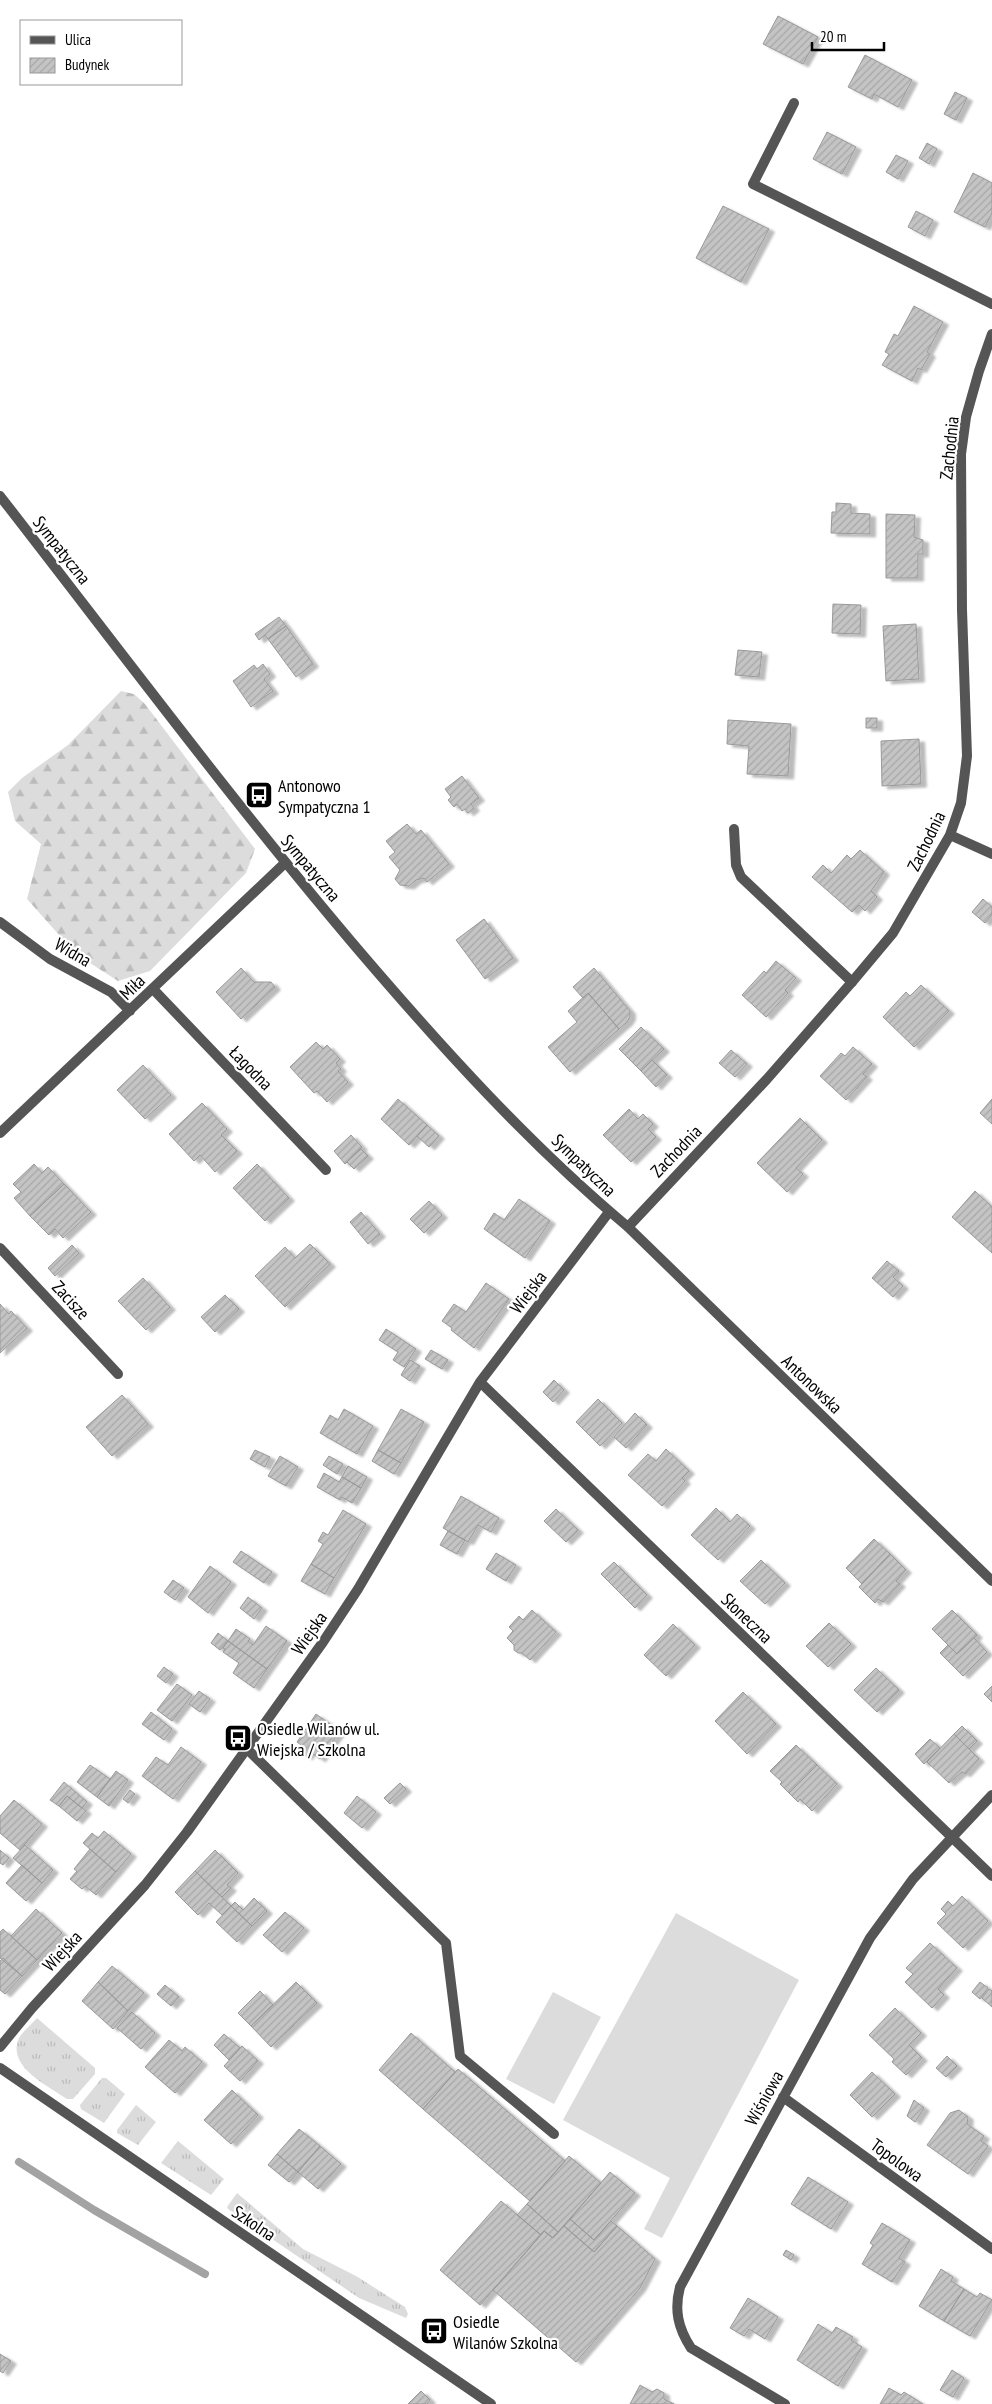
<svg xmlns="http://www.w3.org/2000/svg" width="992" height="2404" font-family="'PT Sans Narrow',sans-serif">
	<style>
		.grass { fill: url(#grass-tufts) }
		.forest { fill: url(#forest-firs) }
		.pitch { fill: #dcdcdc }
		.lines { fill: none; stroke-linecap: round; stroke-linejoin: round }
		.stream { stroke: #a3a3a3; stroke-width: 8 }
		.building { fill: url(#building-hatch); stroke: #999; filter: url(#shadow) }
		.service { stroke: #555; stroke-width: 10 }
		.minor { stroke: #555; stroke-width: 10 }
		.labels { text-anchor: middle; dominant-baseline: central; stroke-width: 4.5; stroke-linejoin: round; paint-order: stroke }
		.street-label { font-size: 18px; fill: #000; stroke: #fff }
		.poi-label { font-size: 18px; fill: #000; stroke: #fff; text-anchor: start }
	</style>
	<defs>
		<pattern id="grass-tufts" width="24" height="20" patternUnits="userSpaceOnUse" patternTransform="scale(1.25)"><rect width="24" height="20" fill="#dcdcdc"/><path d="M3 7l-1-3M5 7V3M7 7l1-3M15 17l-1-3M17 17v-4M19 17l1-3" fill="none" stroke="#bbb"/></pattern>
		<pattern id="forest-firs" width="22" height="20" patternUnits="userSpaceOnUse" patternTransform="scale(1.25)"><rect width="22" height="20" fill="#dcdcdc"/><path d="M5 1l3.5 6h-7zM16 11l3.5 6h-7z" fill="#bbb"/></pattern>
		<pattern id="building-hatch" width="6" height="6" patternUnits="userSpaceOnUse" patternTransform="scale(1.25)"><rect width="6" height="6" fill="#c4c4c4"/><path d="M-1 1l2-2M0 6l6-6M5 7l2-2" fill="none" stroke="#a7a7a7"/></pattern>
		<filter id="shadow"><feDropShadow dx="5.5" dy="3" stdDeviation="1" flood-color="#0004"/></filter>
	</defs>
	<rect width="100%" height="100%" fill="#fff"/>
	<path class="grass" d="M37,2018L95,2068V2074L73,2099H67C49,2086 6,2067 19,2038C23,2031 32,2024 37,2018Z
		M102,2078H106L125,2094L104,2123L81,2109L80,2105Z
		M136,2105L156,2122L138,2145L117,2133V2130Z
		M178,2141L224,2179L211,2195L161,2163Z
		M237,2193L303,2249L356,2276L405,2307L408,2314L406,2318L359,2298L228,2209L227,2207Z"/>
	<path class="forest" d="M121,691L134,694L145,704L255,849L246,873L150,971L118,981L76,954L27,899L41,844L15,821L8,792L22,778L68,745Z"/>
	<path class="pitch" d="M676,1913L799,1980L662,2238L644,2229L670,2178L563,2120Z
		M553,1992L601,2017L554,2104L506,2079Z"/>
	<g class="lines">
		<path class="stream" d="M19,2162L94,2210L205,2274"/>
	</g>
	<path class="building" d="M778,16L818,37L803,64L763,44Z
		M865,55L912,80L898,107L874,94L872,99L848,87Z
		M955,92L967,98L956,120L944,114Z
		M827,132L856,147L842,174L813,159Z
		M927,143L937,149L929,164L919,158Z
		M896,155L908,161L898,179L886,172Z
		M973,173L992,183V213L985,227L954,212Z
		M723,206L769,229L741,282L696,258Z
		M916,211L933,220L925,236L908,227Z
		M914,306L943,322L927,352L930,354L921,370L918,368L912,381L882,365L889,354L885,352L894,334L898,336Z
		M836,503L851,504V513L870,514V534L831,533L832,512H836Z
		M886,514L915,515L914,537L923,540V554H918V578H886Z
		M833,604L861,605L860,634L832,633Z
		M279,617L286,626L268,639L265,635L259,640L255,634Z
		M916,624L919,679L886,681L883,626Z
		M286,626L313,664L296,677L268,639Z
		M738,650L762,652L759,677L735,675Z
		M263,664L270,674L264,679L273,691L251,707L233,681L254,665L257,669Z
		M866,718H877V728H866Z
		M728,720L791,724L788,776L747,774L749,746L727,744Z
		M919,739L921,784L882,786L881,741Z
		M462,776L479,798L471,804L474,808L468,813L465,809L462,811L457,804L454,807L448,800L451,797L445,789Z
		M407,824L416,834L421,830L449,864L427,882L424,878L416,880L409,886L400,885L395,879L400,870L389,857L395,852L386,841Z
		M860,850L884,872L871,891L877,897L865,911L859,905L852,912L812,877L823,865L831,873L847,855L851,859Z
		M983,899L992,907V915L985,923L972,912Z
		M484,919L513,958L485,979L456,940Z
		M776,961L796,978L785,990L788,993L766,1017L742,995L764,971L766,973Z
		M241,968L254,982H271L275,987L241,1019L216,992Z
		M594,968L630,1011V1017L627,1022L619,1029L588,993L583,998L573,987Z
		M921,985L949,1011L914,1047L883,1017L906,992L910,996Z
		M588,993L619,1029L570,1072L548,1047L577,1022L568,1011Z
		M641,1027L664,1049L641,1071L619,1049Z
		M316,1042L323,1049L327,1045L340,1059L336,1063L341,1069L338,1071L348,1082L327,1102L317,1091L314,1093L290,1067Z
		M853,1047L872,1064L863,1074L867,1077L846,1100L820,1076L841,1053L845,1056Z
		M731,1050L747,1064L735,1077L719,1063Z
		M652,1060L667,1075L656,1087L641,1071Z
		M143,1065L171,1095L145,1119L117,1090Z
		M398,1099L427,1125L409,1145L381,1119Z
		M992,1099V1124L980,1113Z
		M202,1103L227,1129L221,1135L237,1151L215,1172L200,1155L194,1161L169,1134Z
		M629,1109L638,1119L643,1114L653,1124L648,1129L656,1137L631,1162L603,1135Z
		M800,1118L822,1140L796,1168L803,1174L787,1192L757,1163Z
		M427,1125L439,1136L429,1147L417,1136Z
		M351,1135L362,1147L345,1164L334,1151Z
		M361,1149L368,1156L354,1169L347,1162Z
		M34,1164L42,1173L48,1167L64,1184L30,1216L14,1198L21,1192L13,1184Z
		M257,1164L289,1198L265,1221L233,1188Z
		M64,1184L91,1212L63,1238L55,1229L49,1235L30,1216Z
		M975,1191L992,1207V1253L952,1217Z
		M519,1199L550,1221L525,1258L484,1229L494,1213L504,1220Z
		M429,1201L442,1215L424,1233L410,1219Z
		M361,1212L380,1234L368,1244L350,1222Z
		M310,1244L330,1264L285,1307L255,1276L285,1247L295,1258Z
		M72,1245L79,1253L55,1276L48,1268Z
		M887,1261L899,1271L893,1277L903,1286L893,1297L872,1278Z
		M143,1278L170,1307L146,1330L118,1301Z
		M486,1283L509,1299L474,1348L451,1330L452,1328L442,1321L454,1304L466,1312Z
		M225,1295L239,1309L215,1332L201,1317Z
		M0,1304L9,1314L11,1311L27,1328L0,1353Z
		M386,1329L416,1349L404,1367L393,1360L398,1352L379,1340Z
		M431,1350L448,1360L442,1369L425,1359Z
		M410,1360L420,1366L410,1381L401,1375Z
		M554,1380L564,1390L553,1402L543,1392Z
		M122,1395L148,1424L112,1456L86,1427Z
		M598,1399L622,1423L600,1446L576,1422Z
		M344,1409L373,1426L357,1454L320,1433L330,1415L338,1420Z
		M401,1409L424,1422L401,1463L378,1450Z
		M635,1413L647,1425L626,1448L614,1437Z
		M666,1449L689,1471L682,1478L685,1481L662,1506L628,1475L648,1454L656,1461Z
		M255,1450L270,1457L265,1467L250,1459Z
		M378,1450L401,1463L394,1474L372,1461Z
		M280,1456L298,1467L286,1486L268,1476Z
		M329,1456L343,1464L337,1474L323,1465Z
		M348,1466L367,1477L361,1488L342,1477Z
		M324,1473L339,1482L342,1477L361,1488L352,1503L342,1497L340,1500L317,1487Z
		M461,1496L499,1518L491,1532L478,1525L468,1542L443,1528Z
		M716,1508L730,1522L737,1514L750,1526L718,1560L691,1535Z
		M556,1509L578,1530L566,1542L544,1521Z
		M343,1510L366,1524L334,1578L311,1564L323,1544L318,1541L323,1532L328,1535Z
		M448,1531L465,1540L457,1554L440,1545Z
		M874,1539L890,1554L862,1584L846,1568Z
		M241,1551L272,1572L264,1583L233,1562Z
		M496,1553L516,1565L506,1581L486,1569Z
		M890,1554L906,1570L896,1581L900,1584L883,1602L878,1599L875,1603L859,1587Z
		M761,1560L785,1583L765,1604L740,1581Z
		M614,1562L647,1595L635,1608L601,1574Z
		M311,1564L334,1578L325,1594L301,1581Z
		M210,1566L231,1582L208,1613L188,1597Z
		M173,1580L184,1588L175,1600L164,1592Z
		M248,1597L262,1608L254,1619L240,1608Z
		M532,1610L556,1632L530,1660L522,1653H518L514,1650V1645L507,1638L513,1631L509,1627L519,1616L523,1620Z
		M952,1610L977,1635L957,1654L932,1629Z
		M829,1623L851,1644L828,1667L806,1646Z
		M673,1624L695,1645L666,1676L644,1655Z
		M266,1626L287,1641L267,1669L228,1641L236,1629L250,1639L248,1641L253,1645Z
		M218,1633L228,1641L220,1650L211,1643Z
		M974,1638L987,1652L963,1676L940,1653L948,1645L957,1654Z
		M228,1641L267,1669L254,1688L233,1673L239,1663L223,1652L225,1649L223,1648Z
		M164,1667L173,1674L166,1683L157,1676Z
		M876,1668L899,1690L877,1712L854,1690Z
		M177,1684L192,1695L172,1721L157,1710Z
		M992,1686V1702L984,1694Z
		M199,1691L210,1699L200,1712L189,1704Z
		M743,1692L776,1724L747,1754L715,1721Z
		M151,1712L172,1729L164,1740L142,1724Z
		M316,1714L340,1731L320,1759L310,1752L307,1757L297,1750L301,1745L297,1742Z
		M962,1726L977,1741L969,1749L954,1734Z
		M954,1734L979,1759L965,1774L962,1772L949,1783L927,1762Z
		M930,1739L940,1748L924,1764L915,1754Z
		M796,1745L817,1765L789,1793L780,1784L782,1782L770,1771Z
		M181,1747L201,1762L173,1799L142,1776L156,1757L168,1765Z
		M90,1765L110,1779L97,1797L77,1782Z
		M817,1765L837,1784L812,1811L800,1799L798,1802L789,1793Z
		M116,1771L128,1780L109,1806L97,1797Z
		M64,1782L87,1802L82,1808L67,1796L59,1806L50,1800Z
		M400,1783L406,1789L390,1804L384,1798Z
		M130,1790L135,1794L128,1803L123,1799Z
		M67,1796L86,1811L77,1821L59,1806Z
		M357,1796L376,1812L362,1828L344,1813Z
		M14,1800L42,1824L20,1850L0,1833V1816Z
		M104,1831L131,1854L116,1872L83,1843L92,1833L98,1838Z
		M25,1845L53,1870L42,1883L13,1858Z
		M90,1849L116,1872L96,1895L85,1886L82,1889L70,1879L77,1871L74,1869Z
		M0,1850L9,1858L3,1865L0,1863Z
		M215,1850L238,1873L227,1885L231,1888L222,1897L195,1871Z
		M22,1865L42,1883L26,1901L6,1883Z
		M195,1871L231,1906L222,1915L209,1903L198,1915L175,1892Z
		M962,1896L988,1921L963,1948L937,1923L946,1914L941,1909L948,1901L953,1906Z
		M254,1898L267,1911L252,1926L231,1906L235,1902L243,1910Z
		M231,1906L252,1926L237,1942L216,1922Z
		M36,1909L62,1933L37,1960L11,1936Z
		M285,1912L304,1928L282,1952L263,1935Z
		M3,1929L37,1960L22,1976L0,1958V1932Z
		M930,1943L957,1968L938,1989L944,1995L932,2008L905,1982L913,1974L906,1968Z
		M3,1958L22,1976L5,1994L0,1990V1961Z
		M112,1966L144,1993L128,2011L98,1982Z
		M98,1982L128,2011L113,2029L82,2001Z
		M296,1982L317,2003L271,2047L251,2026Z
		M980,1982L988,1988L980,1999L972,1992Z
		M165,1985L179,1997L171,2006L157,1994Z
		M989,1989L992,1991V2007L982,1998Z
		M260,1991L273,2005L251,2026L238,2013Z
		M895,2008L921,2033L909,2045L922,2058L906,2075L892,2062L894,2059L869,2035Z
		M132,2012L155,2033L141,2049L117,2028Z
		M411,2033L455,2072L423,2109L379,2070Z
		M224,2034L240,2048L229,2060L214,2045Z
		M169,2040L182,2051L185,2047L202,2062L175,2093L145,2067Z
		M242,2046L258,2061L240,2081L224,2066Z
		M947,2056L957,2066L946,2077L936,2068Z
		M458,2069L565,2161L530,2201L423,2109Z
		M872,2072L895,2094L872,2117L850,2095Z
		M232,2090L258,2115L231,2144L204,2120Z
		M914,2100L924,2108L915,2122L907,2116Z
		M959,2110L968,2117L967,2124L984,2136L981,2141L988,2146L968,2174L927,2145L950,2113Z
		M299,2129L320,2146L298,2172L277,2154Z
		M320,2146L341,2164L318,2189L298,2172Z
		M277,2154L298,2172L289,2182L268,2165Z
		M569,2156L601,2183L558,2232L527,2204Z
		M610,2172L635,2193L594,2240L570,2219Z
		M808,2177L848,2202L831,2229L791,2204Z
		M501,2201L541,2235L480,2305L440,2270Z
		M527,2204L558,2232L553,2238L544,2231L541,2235L517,2215Z
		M570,2219L594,2240L611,2221L617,2226L594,2252L564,2226Z
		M882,2223L910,2240L899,2258L905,2262L892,2282L862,2264L873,2245L870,2243Z
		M564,2226L594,2252L617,2226L655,2259L640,2288L576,2362L493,2290L544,2231L553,2238Z
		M786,2250L794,2255L791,2260L783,2255Z
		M941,2269L953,2277L951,2281L964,2289L944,2321L919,2306Z
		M964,2289L977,2297L980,2293L992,2300L970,2336L944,2321Z
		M748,2298L778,2317L765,2339L749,2329L744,2336L730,2328Z
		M818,2324L832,2333L836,2327L853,2337L851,2340L862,2347L838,2386L797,2360Z
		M0,2354L11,2361L3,2373L0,2371Z
		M952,2370L964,2378L953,2397L940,2390Z
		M640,2385L652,2392L657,2389L664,2393V2399L674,2404H630Z
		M889,2388L901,2395L904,2392L923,2404H880Z
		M421,2391L430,2400L427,2404H408Z"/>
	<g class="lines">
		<path class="service" d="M794,103L753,184L992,304
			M734,829L736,865L741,877L852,982
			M247,1749L446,1943L460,2056L554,2134"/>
		<path class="minor" d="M0,496C119,649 235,805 361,953C444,1050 530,1145 628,1227L992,1581
			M950,835L992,854
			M0,922L50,959L111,992L130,1011
			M153,989L326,1170
			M0,1133L285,863
			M628,1227L767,1079L852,982L893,933L950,835L961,803L967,756L962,610L961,454L966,417L979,371L992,334
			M0,1248L118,1374
			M480,1382L992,1876
			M0,2047L32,2008L145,1885L187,1832L323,1642L358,1589L480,1382L609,1212
			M0,2068L491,2404
			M783,2097L992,2249
			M785,2404L691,2348C678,2328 674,2310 680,2287L870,1938L913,1879L992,1795"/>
	</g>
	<defs>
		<g id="bus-square" transform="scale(1.4375)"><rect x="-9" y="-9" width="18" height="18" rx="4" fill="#000" stroke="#fff"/><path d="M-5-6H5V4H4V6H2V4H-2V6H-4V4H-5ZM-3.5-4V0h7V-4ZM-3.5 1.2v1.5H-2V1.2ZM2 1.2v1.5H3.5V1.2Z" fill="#fff"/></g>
	</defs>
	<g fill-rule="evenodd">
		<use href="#bus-square" x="259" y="795"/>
		<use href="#bus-square" x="238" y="1738"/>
		<use href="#bus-square" x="434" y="2331"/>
	</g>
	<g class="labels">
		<g class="street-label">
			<text transform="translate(949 448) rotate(-84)">Zachodnia</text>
			<text transform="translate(62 550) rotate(52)">Sympatyczna</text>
			<text transform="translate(926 841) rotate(-64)">Zachodnia</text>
			<text transform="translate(311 868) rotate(50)">Sympatyczna</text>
			<text transform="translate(73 952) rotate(30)">Widna</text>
			<text transform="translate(132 987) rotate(-44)">Miła</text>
			<text transform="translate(251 1068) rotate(46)">Łagodna</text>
			<text transform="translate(676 1151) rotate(-46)">Zachodnia</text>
			<text transform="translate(584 1165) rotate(44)">Sympatyczna</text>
			<text transform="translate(528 1292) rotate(-53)">Wiejska</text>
			<text transform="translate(71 1300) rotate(47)">Zacisze</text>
			<text transform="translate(812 1384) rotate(44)">Antonowska</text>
			<text transform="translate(747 1618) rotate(44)">Słoneczna</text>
			<text transform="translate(309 1633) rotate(-55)">Wiejska</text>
			<text transform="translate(62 1951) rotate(-47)">Wiejska</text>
			<text transform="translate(764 2098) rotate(-61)">Wiśniowa</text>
			<text transform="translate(897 2160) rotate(36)">Topolowa</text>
			<text transform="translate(254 2223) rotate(34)">Szkolna</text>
		</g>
		<g class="poi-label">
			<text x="278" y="785">Antonowo<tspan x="278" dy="21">Sympatyczna 1</tspan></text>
			<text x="257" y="1728">Osiedle Wilanów ul.<tspan x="257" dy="21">Wiejska / Szkolna</tspan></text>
			<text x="453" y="2321">Osiedle<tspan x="453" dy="21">Wilanów Szkolna</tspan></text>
		</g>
	</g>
	<rect x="20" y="20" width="162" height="65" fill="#ffffff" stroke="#999999"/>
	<rect x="30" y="36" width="25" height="8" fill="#555555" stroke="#999999"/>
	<text x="65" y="45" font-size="15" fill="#000000">Ulica</text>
	<rect x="30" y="58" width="25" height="15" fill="url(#building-hatch)" stroke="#999999"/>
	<text x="65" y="70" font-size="15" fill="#000000">Budynek</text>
	<path d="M812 42v8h72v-8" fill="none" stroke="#000000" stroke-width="2.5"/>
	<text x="820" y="42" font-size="15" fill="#000000" stroke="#ffffff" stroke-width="4" paint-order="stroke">20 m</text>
</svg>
